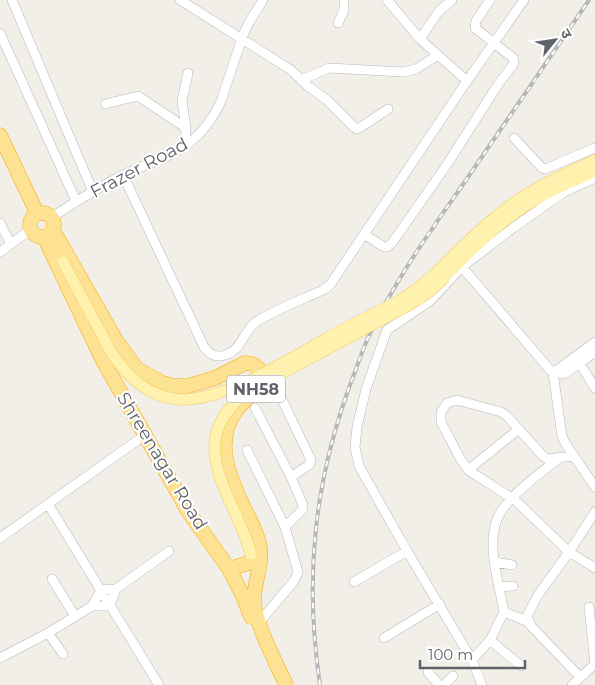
<svg xmlns="http://www.w3.org/2000/svg" width="595" height="685" font-family="Montserrat,'Noto Sans Devanagari',sans-serif">
	<style>
		.lines { fill: none; stroke-linecap: round; stroke-linejoin: round }
		.minor-casing { stroke: #b5b8bc; stroke-width: 10 }
		.major-casing { stroke: #f2c960; stroke-width: 12 }
		.highway-casing { stroke: #f9ab00; stroke-width: 15 }
		.minor { stroke: #fff; stroke-width: 9 }
		.major { stroke: #fff2af; stroke-width: 11 }
		.highway { stroke: #fde293; stroke-width: 14 }
		.rail-casing { stroke: #b6b7b8; stroke-width: 4 }
		.rail { stroke: #fff; stroke-width: 2; stroke-dasharray: 5.5; stroke-linecap: butt }
		.major-bridge-casing { stroke: #f2c960; stroke-width: 12; stroke-linecap: butt }
		.major-bridge { stroke: #fff2af; stroke-width: 11 }
		.labels { text-anchor: middle; dominant-baseline: central; stroke-width: 4; stroke-linejoin: round; paint-order: stroke }
		.shield { fill: #fff; stroke: #8f9295; stroke-width: 1 }
		.shield-label { font-size: 16px; font-weight: bold; fill: #5f6368 }
		.street-label { font-size: 18px; fill: #5f6368; stroke: #fff }
	</style>
	<rect width="100%" height="100%" fill="#f1efe8"/>
	<g class="lines">
		<g class="minor-casing">
			<path id="minor" d="M12,0L93,192
				M180,0L291,70L309,87L327,100L354,127L357,129L361,127L388,109
				M387,0L420,39L467,81
				M338,23L344,10V0
				M0,33L76,201
				M420,39L439,11L452,0
				M301,80L329,68L403,72L416,69L438,55
				M105,104L138,96L186,128
				M514,138L542,168L545,169L595,148
				M185,146L186,128L182,101L188,73
				M123,175L204,347C210,356 219,358 228,354C241,349 245,330 256,322C276,309 301,300 323,290L330,285L467,81L524,0
				M52,217C74,203 97,188 121,176C166,154 198,152 221,101L242,38L248,24L263,0
				M0,223L11,244
				M365,235L384,247H387L392,243L446,166L499,83L513,65L514,61L513,58L475,28L476,21L490,0
				M0,252L30,230
				M462,267L550,370L563,374L566,373L595,352
				M580,364L595,388
				M553,372L562,436L565,443L595,487
				M553,372L557,370L595,342
				M276,387L311,460L309,465L291,477
				M255,408L291,477L303,505V509L285,527
				M247,450L285,527L298,572L294,581L257,625
				M574,456L547,459L543,456L506,415L501,412L457,400L447,403L441,412V422L461,460L468,470L516,501L569,552L538,595L527,616L531,626L580,677
				M468,470L519,429
				M48,504L159,685
				M595,512L569,552L595,568
				M0,538L145,435
				M495,562L512,565
				M52,579L75,616
				M354,582L407,551
				M499,587L513,586
				M92,606H110L116,589L169,551
				M589,607L595,664
				M529,622L504,612C499,583 483,536 502,510C515,491 541,473 559,458
				M48,633L63,654
				M384,638L440,604
				M490,640L521,666
				M0,658L48,633L92,606L101,590L116,589
				M472,660L490,640L504,612
				M428,672L439,685
				M444,685L453,676
				M482,685L472,660L407,551L359,466L355,447L357,427L366,389L387,330L430,301L462,267L513,228L564,192L595,178
				M572,685L595,664"/>
		</g>
		<g class="major-casing">
			<path id="major" d="M438,271C466,244 493,215 526,195C548,181 572,171 595,160
				M445,277C472,249 502,219 536,199C554,188 575,181 595,171"/>
		</g>
		<g class="highway-casing">
			<path id="highway" d="M0,135L37,213
				M30 225a12 12 0 1 1 24 0a12 12 0 1 1-24 0Z
				M53,230L117,342L137,369L163,383L173,386H188L215,378L245,363C259,363 265,374 259,386C251,394 243,402 236,411C213,442 230,478 244,508C250,520 258,534 260,547C263,564 254,582 254,600C255,624 276,662 286,685
				M44,237L102,359L188,511L229,569L242,594L251,617
				M229,569L252,562"/>
		</g>
		<use href="#minor" class="minor"/>
		<use href="#major" class="major"/>
		<use href="#highway" class="highway"/>
		<g class="rail-casing">
			<path id="rail" d="M320,685C304,577 314,480 353,377C358,364 362,351 368,338C393,283 429,233 464,183C506,122 548,61 589,0"/>
		</g>
		<use href="#rail" class="rail"/>
		<g class="major-bridge-casing">
			<path id="major-bridge" d="M63,262L111,352C126,375 146,396 176,399C220,404 288,360 326,339C351,325 376,313 401,300L417,289L438,271
				M251,554C235,496 179,441 249,391L409,305L429,292L445,277"/>
		</g>
		<use href="#major-bridge" class="major-bridge"/>
	</g>
	<g class="labels">
		<rect class="shield" x="227" y="375.5" width="58" height="27" rx="4"/>
		<g class="shield-label">
			<text x="256" y="389">NH58</text>
		</g>
		<g class="street-label">
			<text transform="translate(139 168) rotate(-28)">Frazer Road</text>
			<text transform="translate(162 461) rotate(59)">Shreenagar Road</text>
		</g>
	</g>
	<g transform="translate(555 40) rotate(60)" stroke="#ffffff" stroke-width="4" paint-order="stroke">
	<path d="M0-4L9 19L0 12L-9 19Z" fill="#5f6368"/>
	<text y="-8" font-size="14" font-weight="bold" text-anchor="middle" fill="#5f6368">उ</text>
	</g>
	<path d="M420 660v8h105v-8" fill="none" stroke="#5f6368" stroke-width="2.5"/>
	<text x="428" y="660" font-size="15" fill="#5f6368" stroke="#ffffff" stroke-width="4" paint-order="stroke">100 m</text>
</svg>
